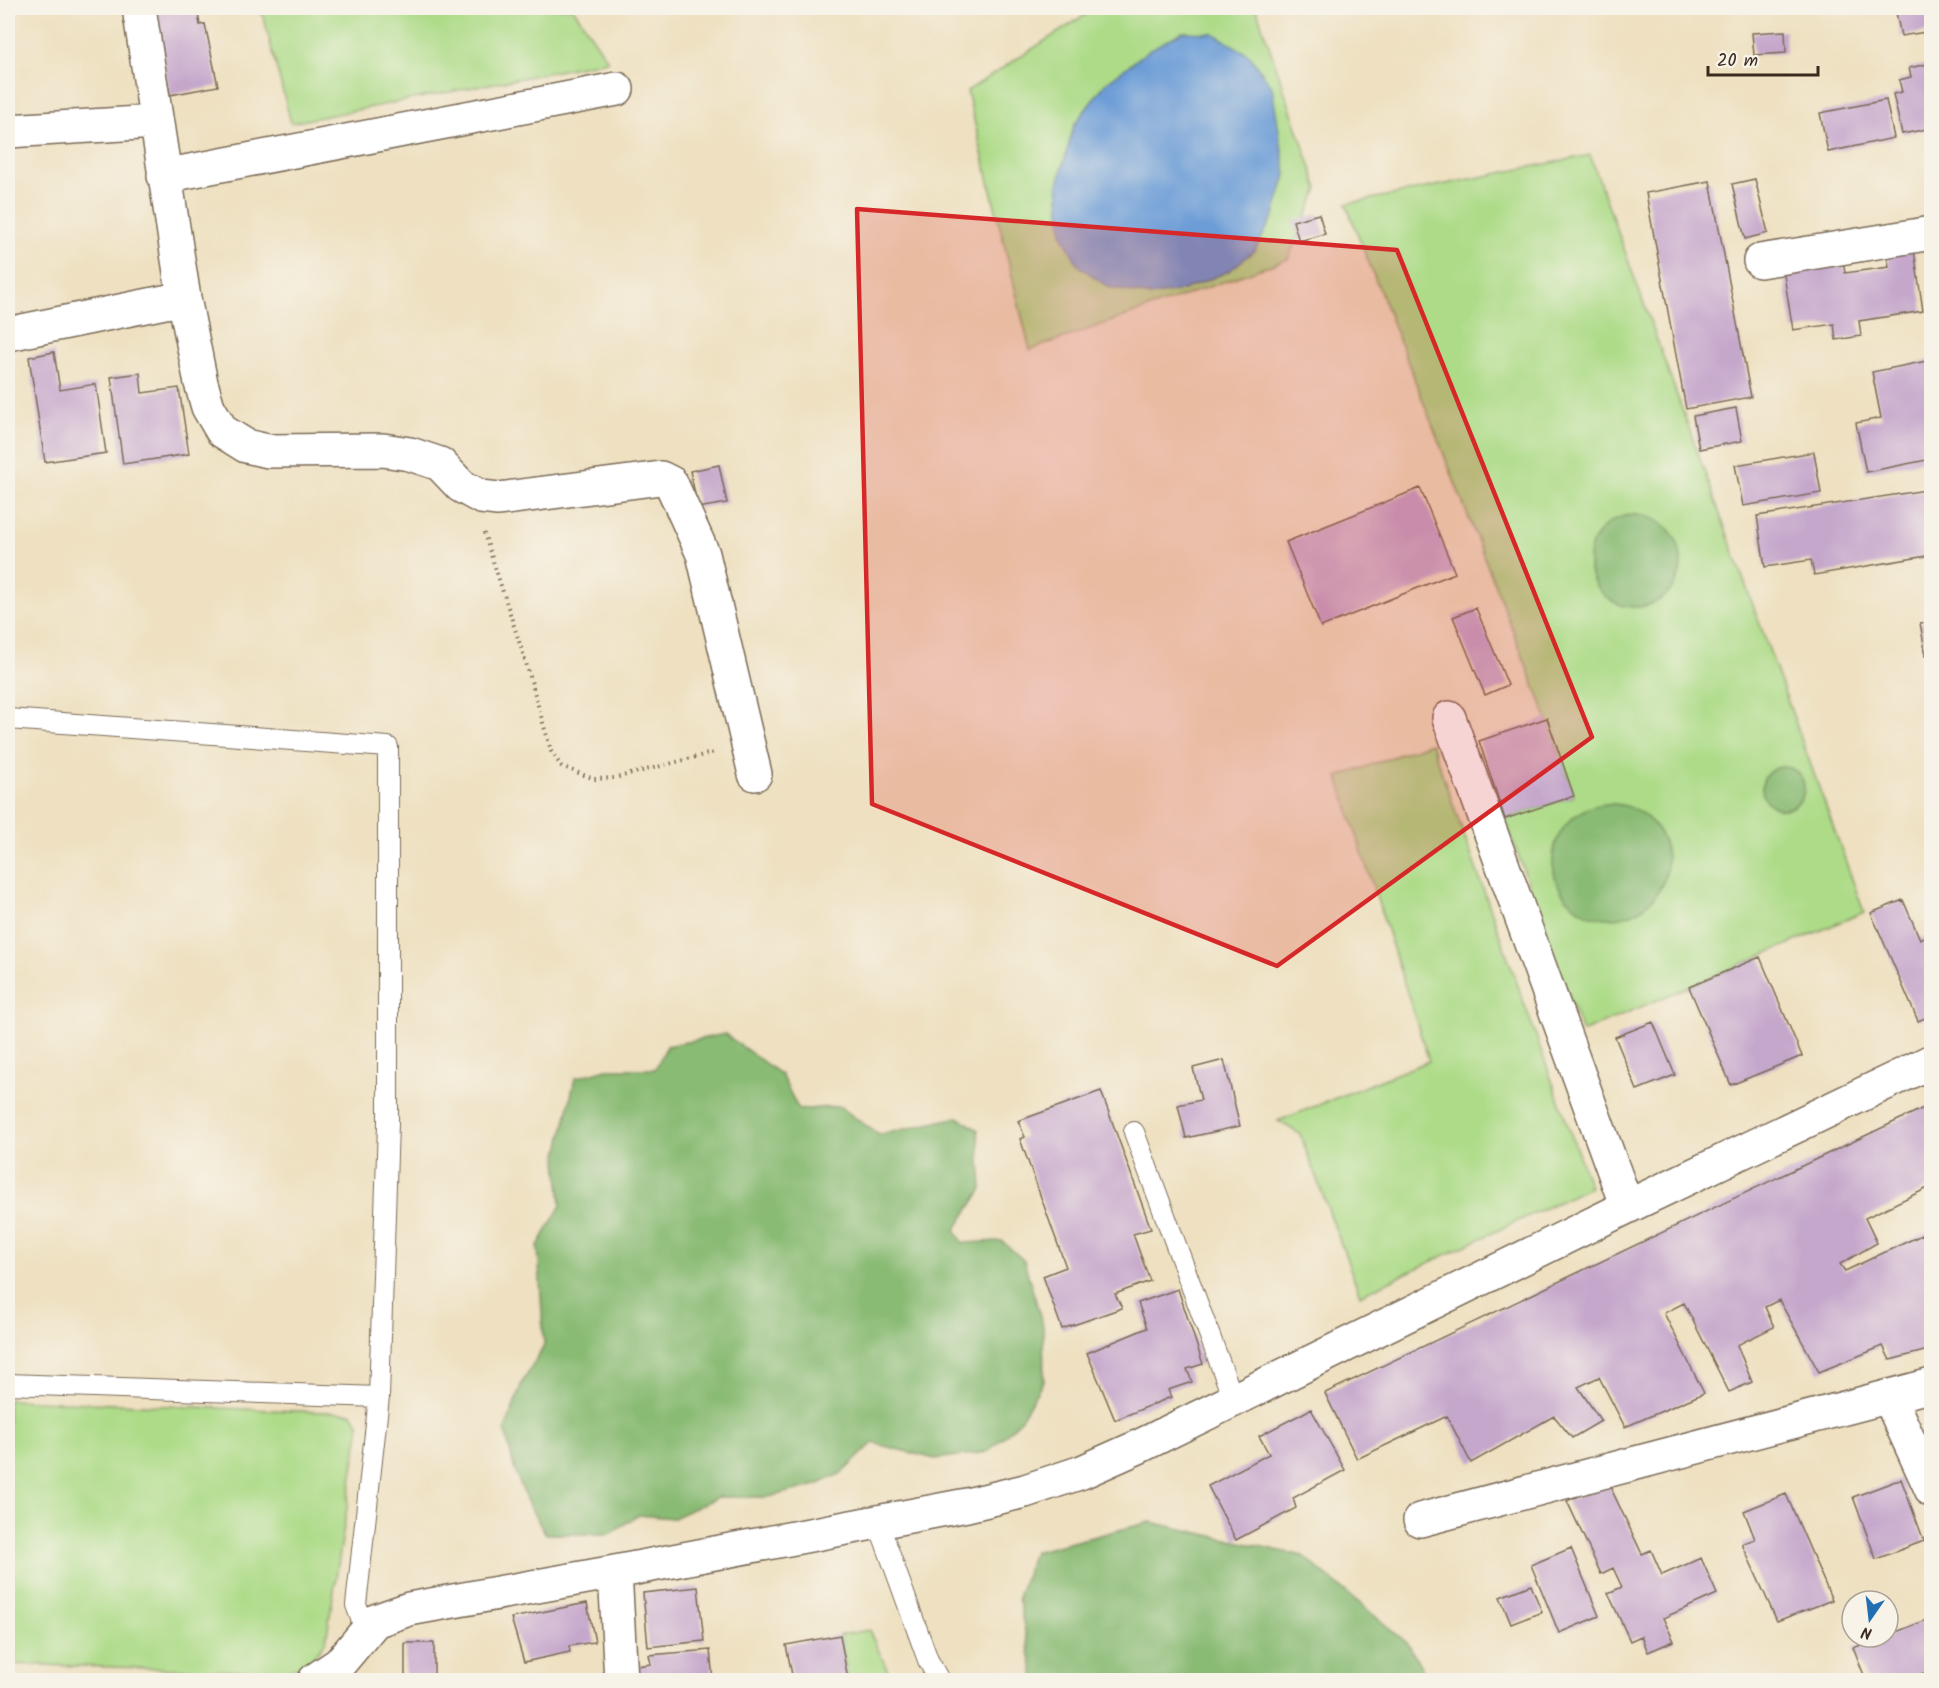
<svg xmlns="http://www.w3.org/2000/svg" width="1939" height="1688" font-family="Kalam,sans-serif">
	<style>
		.green { fill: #addb88; stroke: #748253; stroke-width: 1.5; fill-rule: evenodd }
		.forest { fill: #8abb74; stroke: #627249; stroke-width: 1.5 }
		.water { fill: #6d9dd7; stroke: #54647a; stroke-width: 1.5 }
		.building { fill: #c6a7cc }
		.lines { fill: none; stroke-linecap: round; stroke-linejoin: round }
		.lane-casing { stroke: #7a6a57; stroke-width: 22 }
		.street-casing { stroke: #7a6a57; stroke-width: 36 }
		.path { stroke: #7a6a57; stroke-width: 4; stroke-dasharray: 1.5 4.5; stroke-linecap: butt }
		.lane { stroke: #fff; stroke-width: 20 }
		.street { stroke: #fff; stroke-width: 33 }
		.marked { fill: #d62828; fill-opacity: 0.2; stroke: #d62828; stroke-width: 4.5; stroke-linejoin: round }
	</style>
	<rect width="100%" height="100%" fill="#f7f3e8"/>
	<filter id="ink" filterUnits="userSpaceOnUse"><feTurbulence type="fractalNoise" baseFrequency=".0167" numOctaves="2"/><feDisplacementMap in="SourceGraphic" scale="12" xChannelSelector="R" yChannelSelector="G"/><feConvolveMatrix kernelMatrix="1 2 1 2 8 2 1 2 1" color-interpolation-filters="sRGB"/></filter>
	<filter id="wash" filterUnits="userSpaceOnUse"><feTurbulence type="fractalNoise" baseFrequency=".008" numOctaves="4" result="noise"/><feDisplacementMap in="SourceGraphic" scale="24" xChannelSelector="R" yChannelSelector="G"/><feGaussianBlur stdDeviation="1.35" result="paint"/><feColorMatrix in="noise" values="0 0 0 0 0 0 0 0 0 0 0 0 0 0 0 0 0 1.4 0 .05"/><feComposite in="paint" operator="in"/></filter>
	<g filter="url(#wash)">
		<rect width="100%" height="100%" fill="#eee0c0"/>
		<path class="green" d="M261,8H573L608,61L291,123Z
			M1096,8H1256L1318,189L1288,259L1030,350L967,91ZM1151,49L1074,125L1106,83Z
			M1590,155L1864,912L1582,1032L1505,819L1574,796L1547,718L1346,204Z
			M1431,743L1590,1187L1360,1295L1300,1134L1278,1121L1429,1061L1338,777Z
			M8,1400L352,1413L360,1425L326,1641C312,1660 305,1667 281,1672L8,1664Z
			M869,1630L892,1680H848L840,1635Z"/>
		<path class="forest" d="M1589 561a46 46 0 1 1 92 0a46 46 0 1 1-92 0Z
			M1762 788a21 21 0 1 1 42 0a21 21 0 1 1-42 0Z
			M1553 861a57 57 0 1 1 114 0a57 57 0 1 1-114 0Z
			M725,1034L781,1075L799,1110L839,1106L879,1135L958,1117L978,1130L982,1189L955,1230L963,1243L1002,1241L1024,1261L1043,1326L1044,1380L1019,1422L987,1452L935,1459L873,1443L842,1473L817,1485L768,1497H718L673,1518L638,1515L609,1534H546L529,1506L515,1471L505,1430L522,1383L544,1346L538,1246L561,1205L557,1159L575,1078L607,1069H655L667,1046Z
			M1150,1522L1303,1556L1407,1643L1429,1680H1035L1018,1597L1034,1552Z"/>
		<path class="water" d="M1182,32L1213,33L1249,55L1272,87L1286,175L1274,215L1255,250L1229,271L1184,290L1150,296L1108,287L1078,265L1062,234L1058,184L1074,125L1106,83L1151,49Z"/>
		<g id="blocks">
			<path class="building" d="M154,8H197L200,25L205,24L218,86L170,95Z
				M1895,8H1932V31L1901,36Z
				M1785,31L1786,53L1754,55L1752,33Z
				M1932,63V128L1902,134L1893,94L1902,92L1899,80L1911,77L1909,68Z
				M1886,100L1894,138L1828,152L1820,113Z
				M1755,179L1768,233L1745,239L1732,184Z
				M1710,181L1751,397L1686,409L1646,193Z
				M1319,214L1325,234L1299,241L1293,221Z
				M1914,250L1923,311L1859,321L1861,336L1836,340L1834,324L1793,330L1783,269L1843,260L1845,273L1889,267L1887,254Z
				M54,352L60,390L96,384L106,453L45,462L29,357Z
				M1932,360V459L1866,472L1856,423L1881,418L1872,372Z
				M140,373L142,393L179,388L189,454L123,464L111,377Z
				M1736,408L1742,441L1699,449L1693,416Z
				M1814,452L1821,493L1743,506L1735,465Z
				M719,465L727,503L698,508L690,471Z
				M1420,488L1455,573L1321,627L1286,542Z
				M1926,490L1932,503V555L1814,575L1811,560L1765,567L1757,516Z
				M1476,608L1508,685L1485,695L1453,617Z
				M1932,622V655L1926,656L1920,623Z
				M1547,718L1574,796L1505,819L1479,741Z
				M1903,900L1920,939L1932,934V1015L1918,1021L1871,913Z
				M1760,957L1802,1056L1731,1085L1689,987Z
				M1653,1022L1675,1075L1637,1090L1615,1037Z
				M1224,1060L1240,1126L1186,1138L1178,1105L1201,1100L1193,1068Z
				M1101,1091L1151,1229L1133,1234L1150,1281L1115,1294L1122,1308L1062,1329L1043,1276L1066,1267L1020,1139L1025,1137L1018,1121Z
				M1932,1104V1186L1865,1218L1877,1243L1840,1264L1845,1271L1932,1230V1349L1890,1360L1883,1346L1819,1372L1779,1300L1765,1307L1774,1327L1737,1345L1752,1382L1729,1392L1684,1303L1664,1313L1704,1393L1625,1427L1599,1377L1578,1387L1601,1421L1572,1438L1554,1416L1471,1463L1447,1416L1357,1459L1325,1393Z
				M1178,1289L1203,1364L1187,1369L1192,1382L1168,1390L1171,1397L1115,1420L1087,1353L1147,1328L1138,1303Z
				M1311,1409L1345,1470L1293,1498L1296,1508L1236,1540L1208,1486L1269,1454L1259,1436Z
				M1901,1479L1924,1541L1876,1559L1853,1497Z
				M1608,1482L1642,1554L1651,1550L1662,1575L1701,1558L1717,1594L1663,1618L1674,1641L1648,1652L1641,1636L1630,1641L1608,1593L1622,1587L1613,1568L1601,1574L1567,1501Z
				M1786,1494L1832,1600L1777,1621L1742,1544L1755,1539L1744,1511Z
				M1571,1548L1599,1616L1559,1633L1531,1565Z
				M1531,1585L1542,1612L1511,1624L1500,1597Z
				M698,1587L704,1641L648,1647L643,1593Z
				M587,1603L595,1642L569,1646L570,1652L524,1662L511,1618Z
				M1932,1618V1670L1906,1680H1866L1853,1648L1883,1637H1888V1635Z
				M840,1635L848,1680H793L786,1645Z
				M405,1643H434V1680H405Z
				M710,1650L713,1680H637L636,1666L651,1664L649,1655Z"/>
		</g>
	</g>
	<g filter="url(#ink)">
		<use href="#blocks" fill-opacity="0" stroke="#7a6a57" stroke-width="1.5"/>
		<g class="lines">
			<g class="lane-casing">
				<path id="lane" d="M8,719L388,747V1124L379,1397L356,1605L366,1632
					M1134,1132L1234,1401
					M8,1384L379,1397
					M878,1522L928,1660L939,1680"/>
			</g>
			<g class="street-casing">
				<path id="street" d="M139,8L184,298L201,383L208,407L222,431L246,446L268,451L383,450L410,454L440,464L461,486L481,497L498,499L661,478L671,483L703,554L755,774
					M8,131L156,122
					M164,176L617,89
					M1760,261L1932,233
					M8,334L184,298
					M1449,718L1627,1207
					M1889,1397L1932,1491
					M1420,1520L1932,1385
					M615,1572L621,1680
					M315,1680L339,1664L375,1621L409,1609L615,1572L967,1505L1025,1491L1082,1472L1138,1447L1627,1207L1932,1061"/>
			</g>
			<path class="path" d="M484,533L526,663L551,751L561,766L594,779L615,778L715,752"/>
			<use href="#lane" class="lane"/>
			<use href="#street" class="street"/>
		</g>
	</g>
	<path class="marked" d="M857,209L1397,250L1592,737L1277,966L872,804Z"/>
	<rect width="1939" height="1688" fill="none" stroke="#f7f3e8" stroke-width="30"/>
	<g transform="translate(1870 1619) rotate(194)"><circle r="28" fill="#f7f3e8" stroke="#aca397" stroke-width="1.5"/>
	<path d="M0-4.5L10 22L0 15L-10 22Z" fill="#1f6fb2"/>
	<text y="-9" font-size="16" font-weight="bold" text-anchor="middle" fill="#3b2a1e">N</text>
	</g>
	<path d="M1708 66v9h110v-9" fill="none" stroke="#3b2a1e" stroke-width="3"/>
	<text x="1717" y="66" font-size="18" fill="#3b2a1e" stroke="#f7f3e8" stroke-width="4.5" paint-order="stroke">20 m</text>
</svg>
